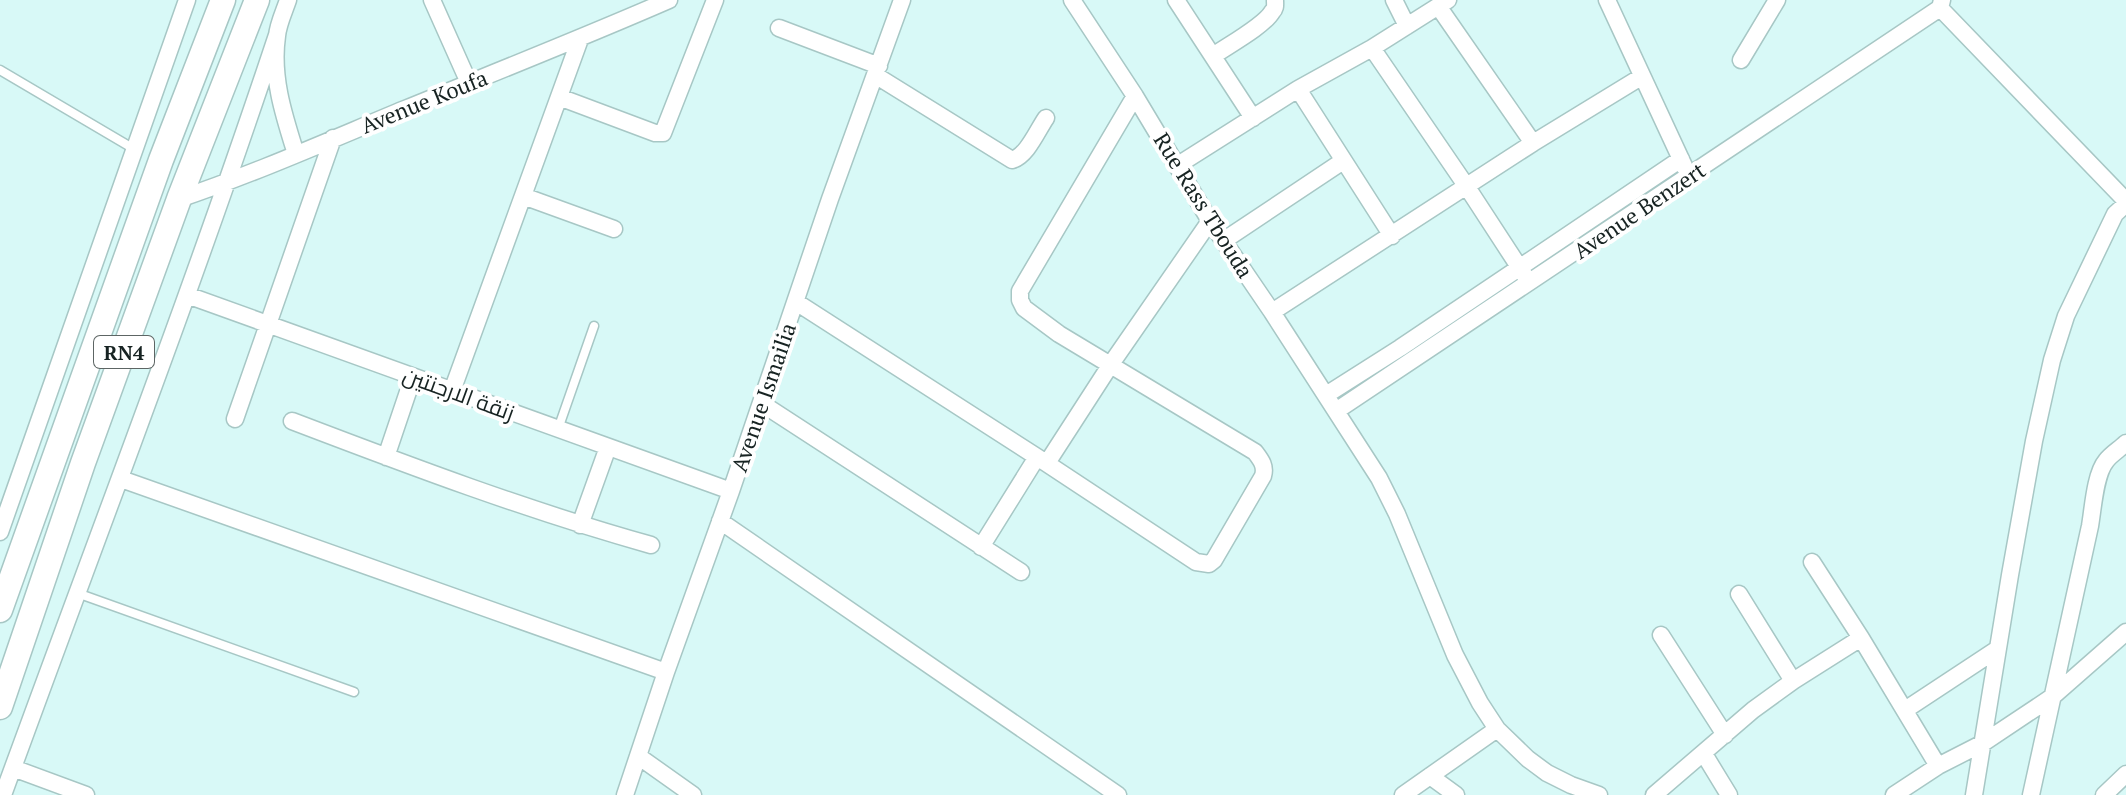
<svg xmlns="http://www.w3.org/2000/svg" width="2126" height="795" font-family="'PT Serif',Cairo,serif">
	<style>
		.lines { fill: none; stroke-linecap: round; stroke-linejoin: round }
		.lane-casing { stroke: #a7c7c5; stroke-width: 11 }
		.street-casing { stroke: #a7c7c5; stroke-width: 19 }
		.primary-casing { stroke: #a7c7c5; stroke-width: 27 }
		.lane { stroke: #fff; stroke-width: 8 }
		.street { stroke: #fff; stroke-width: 16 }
		.primary { stroke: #fff; stroke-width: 24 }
		.labels { text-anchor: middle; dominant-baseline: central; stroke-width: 8; stroke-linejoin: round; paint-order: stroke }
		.shield { fill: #fff; stroke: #5d6564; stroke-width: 2 }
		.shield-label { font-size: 20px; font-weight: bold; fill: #172322 }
		.street-label { font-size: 22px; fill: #172322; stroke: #fff }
	</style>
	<rect width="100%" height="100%" fill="#d8f9f7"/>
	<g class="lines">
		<g class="lane-casing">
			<path id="lane" d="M0,70L134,149
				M558,429L594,326
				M77,593L354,692"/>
		</g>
		<g class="street-casing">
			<path id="street" d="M288,0C284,12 278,24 277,36C271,77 284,116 296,154
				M432,0L469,83
				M1072,0L1135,96L1210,221L1272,312L1379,478L1397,514L1455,655L1480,703L1497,729L1528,759L1547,773L1571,785L1599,795
				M1176,0L1253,118
				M1394,0L1407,26
				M1607,0L1685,168
				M1438,6L1533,143
				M1940,8L2126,201
				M779,28L879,66
				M1372,48L1467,187L1525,276
				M1213,56C1227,46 1264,26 1272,12C1276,8 1275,5 1275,0
				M1741,60L1777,0
				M875,75L1012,160C1027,156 1037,131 1046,118
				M1298,89L1392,236
				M559,97L655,133H663L715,0
				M1178,165L1298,89L1372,48L1448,0
				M523,196L614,229
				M179,199C256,173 330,140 405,109C493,73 582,38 669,0
				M1223,241L1343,161
				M187,295L731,491
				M796,302L1037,457L1196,562L1209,564L1214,560L1263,476C1266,466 1261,460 1255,452L1059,334L1024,308L1020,300V291L1135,96
				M1272,312L1533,143L1641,77
				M452,391L580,39
				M1326,395L1400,348L1681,159
				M761,403L1021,572
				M1336,411L1940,8L1942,0
				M235,419L333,138
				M292,421C410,466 529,511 651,545
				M386,457L413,377
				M1047,463L1111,364L1210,221
				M121,479L666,672
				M720,521L1118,795
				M580,525L608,447
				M0,532L187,0
				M981,547L1037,457
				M1812,562L1861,638L1938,766
				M1739,594L1793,681
				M1661,635L1725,735
				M1905,710L1996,650
				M1704,754L1729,795
				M638,756L693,795
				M13,768L86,795
				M1430,776L1456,795
				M3,795C95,542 192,291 277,35
				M625,795L666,672L731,491L830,199L902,0
				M1403,795L1497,729
				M1654,795L1753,710L1793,681L1861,638
				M1894,795L1938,766L1983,743L2052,697L2126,632
				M1974,795L2010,575L2034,441L2052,360L2066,316L2115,214L2126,204
				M2031,795L2090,526C2093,509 2095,474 2106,461C2111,454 2120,449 2126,443
				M2104,795L2126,774"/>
		</g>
		<g class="primary-casing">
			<path id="primary" d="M0,610L161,160L223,0
				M0,707L83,463L179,199L257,0"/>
		</g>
		<use href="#lane" class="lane"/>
		<use href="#street" class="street"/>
		<use href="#primary" class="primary"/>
	</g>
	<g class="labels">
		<rect class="shield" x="94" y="336" width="60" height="32" rx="6"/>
		<g class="shield-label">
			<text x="124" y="352">RN4</text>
		</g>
		<g class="street-label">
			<text transform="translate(424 101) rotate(-22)">Avenue Koufa</text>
			<text transform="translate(1204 205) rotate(58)">Rue Rass Tbouda</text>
			<text transform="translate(1639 210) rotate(-34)">Avenue Benzert</text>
			<text transform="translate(459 393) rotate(20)">زنقة الارجنتين</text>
			<text transform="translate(763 397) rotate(-71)">Avenue Ismailia</text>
		</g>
	</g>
</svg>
